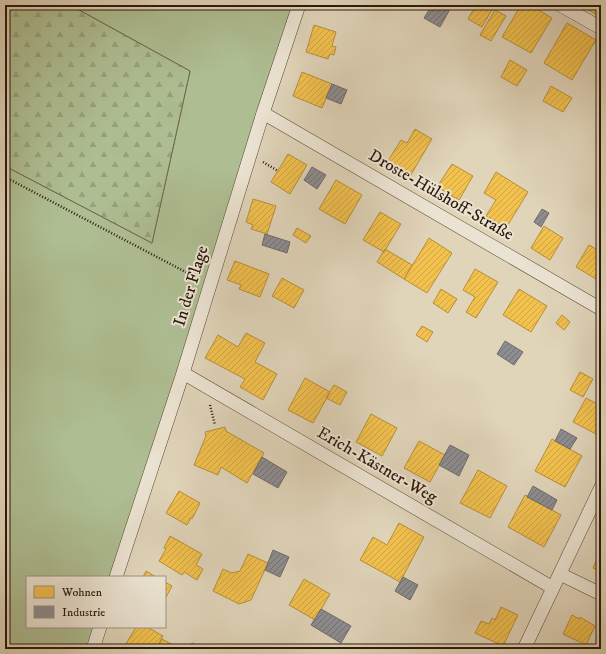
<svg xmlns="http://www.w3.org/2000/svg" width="606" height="654" font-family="'IM FELL DW Pica',serif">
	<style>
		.grass { fill: #aebd92; stroke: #6d6a4e }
		.forest { fill: url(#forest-firs); stroke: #6d6a4e }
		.homes { fill: url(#homes-hatch); stroke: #b78e3a }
		.industry { fill: url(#industry-hatch); stroke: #706a69 }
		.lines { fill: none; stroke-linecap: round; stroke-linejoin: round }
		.street-casing { stroke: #594736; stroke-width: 14 }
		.path { stroke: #2c180a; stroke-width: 2.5; stroke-dasharray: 1 2; stroke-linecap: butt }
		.street { stroke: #ebe3d2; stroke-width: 13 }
		.labels { text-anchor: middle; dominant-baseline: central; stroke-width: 4; stroke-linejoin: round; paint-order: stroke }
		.street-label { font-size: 17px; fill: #2c180a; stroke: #ebe3d2 }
	</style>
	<defs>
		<pattern id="forest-firs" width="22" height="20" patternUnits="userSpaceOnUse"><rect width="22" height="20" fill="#aebd92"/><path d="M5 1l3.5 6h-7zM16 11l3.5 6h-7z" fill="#96a27d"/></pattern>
		<pattern id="homes-hatch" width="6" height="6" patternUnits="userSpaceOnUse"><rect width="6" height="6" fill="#f2c14e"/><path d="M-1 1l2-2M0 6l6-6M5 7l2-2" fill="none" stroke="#d0a543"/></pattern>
		<pattern id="industry-hatch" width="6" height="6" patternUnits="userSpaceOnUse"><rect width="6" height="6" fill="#8d8d92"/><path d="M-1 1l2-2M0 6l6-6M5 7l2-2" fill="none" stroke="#737275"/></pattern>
	</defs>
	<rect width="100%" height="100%" fill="#e0d4b9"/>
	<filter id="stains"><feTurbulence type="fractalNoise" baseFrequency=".005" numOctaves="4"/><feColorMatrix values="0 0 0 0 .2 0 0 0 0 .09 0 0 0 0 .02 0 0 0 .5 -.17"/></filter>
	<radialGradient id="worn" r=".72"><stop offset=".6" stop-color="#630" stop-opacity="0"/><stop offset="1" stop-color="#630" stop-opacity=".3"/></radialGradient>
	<path class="grass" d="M70,5H296L112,577H27V627H95L88,649H5V166L152,243L190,71Z"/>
	<path class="forest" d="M5,5H70L190,71L152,243L5,166Z"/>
	<path class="homes" d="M476,5H498L495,10L493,8L482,27L468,19Z
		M521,5H530L552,18L531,53L502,37Z
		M586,5H598L599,16L585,8Z
		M495,10L506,16L491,41L480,35Z
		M567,23L596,40L572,80L544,63Z
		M314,25L336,32L332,46L336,47L334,55L330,54L328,59L306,52Z
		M510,60L527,70L517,86L501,77Z
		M302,72L332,84L322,108L293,96Z
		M551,86L572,98L563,112L543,101Z
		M415,129L432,139L409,178L386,164L401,140L407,143Z
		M288,154L307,165L290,194L271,182Z
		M452,164L473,176L459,200L437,187Z
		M496,172L528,192L506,228L486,216L496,200L484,193Z
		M336,180L362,195L345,224L319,209Z
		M253,199L276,206L267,234L251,229L253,225L246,222Z
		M380,212L401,224L384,252L363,240Z
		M544,226L563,238L550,260L531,248Z
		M297,228L311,236L306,243L293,235Z
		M429,238L452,253L427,293L404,279Z
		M589,245L601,252V282L576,267Z
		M385,249L412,265L404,279L377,262Z
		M235,261L269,274L260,297L239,289L241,285L227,280Z
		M475,269L498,282L476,318L466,312L475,297L463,290Z
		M282,278L304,290L294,308L272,296Z
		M441,289L457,299L448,313L433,303Z
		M519,289L547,306L531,332L503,315Z
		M562,315L570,322L564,330L556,323Z
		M422,326L433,332L427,342L416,335Z
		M246,333L265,343L255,362L277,374L263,400L240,387L245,379L205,358L218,335L238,347Z
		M580,372L593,379L583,397L570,390Z
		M305,378L330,392L313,423L288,410Z
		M334,385L347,392L340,405L326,398Z
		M586,398L601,406V424L596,434L573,422Z
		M371,414L397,428L382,456L356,442Z
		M225,427L226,431L264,453L247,483L221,467L218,475L194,465L206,436L205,432Z
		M552,439L582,456L565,487L535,471Z
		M419,441L445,455L430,482L404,468Z
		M478,470L507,486L490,518L460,503Z
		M179,491L200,503L192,519L191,518L187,525L166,513Z
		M525,495L561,515L544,547L508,527Z
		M399,523L424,537L400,582L360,560L373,537L387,545Z
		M170,536L202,554L196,565L203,569L197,580L184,572L182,575L159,561L166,549L164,548Z
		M601,550V571L593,568Z
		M248,554L268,563L251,600L239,604L213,591L223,569L232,573L240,571Z
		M146,571L156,577H143Z
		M304,579L330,594L315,620L289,605Z
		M165,582L172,586L165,599Z
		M501,607L518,615L503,646L475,633L481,621L489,624L492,618L495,620Z
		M572,615L579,619L580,617L595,626L586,645L563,634Z
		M136,627H147L163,636L156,649H123Z
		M162,639L173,645L171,649H156Z
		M192,643L201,647V649H187Z"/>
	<path class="industry" d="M432,5H439L449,11L440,27L424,18Z
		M332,84L347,90L341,104L326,98Z
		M312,167L326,175L317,189L304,180Z
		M542,209L549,213L541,227L534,222Z
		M265,234L290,242L287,253L262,245Z
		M505,341L523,352L514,365L497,354Z
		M561,429L577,438L570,449L555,441Z
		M450,445L469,455L459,476L439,465Z
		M262,457L287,472L278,488L253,474Z
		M533,486L557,500L552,510L527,497Z
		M273,550L289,557L280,577L265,570Z
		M403,577L418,585L410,600L395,591Z
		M321,609L351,626L341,643L311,625Z"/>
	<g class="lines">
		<g class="street-casing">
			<path id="street" d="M560,5L601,28
				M263,113L601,309
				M183,373L553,588
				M560,574L601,594
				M116,577L183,373L263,113L299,5
				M93,649L100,627
				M524,649L601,487"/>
		</g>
		<path class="path" d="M263,162L278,171
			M5,177L197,278
			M210,405L215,425"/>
		<use href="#street" class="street"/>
	</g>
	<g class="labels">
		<g class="street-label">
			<text transform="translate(441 195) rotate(30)">Droste-Hülshoff-Straße</text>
			<text transform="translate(191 286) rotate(-73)">In der Flage</text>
			<text transform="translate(377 465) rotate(30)">Erich-Kästner-Weg</text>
		</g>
	</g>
	<rect width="606" height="654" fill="none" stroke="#e0d4b9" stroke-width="20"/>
	<rect x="6" y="6" width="594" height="642" fill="none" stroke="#2c180a" stroke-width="2"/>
	<rect x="10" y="10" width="586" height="634" fill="none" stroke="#2c180a"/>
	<rect x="26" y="576" width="140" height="52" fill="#ebe3d2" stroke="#9f9282"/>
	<rect x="34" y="586" width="20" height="12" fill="#f2c14e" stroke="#9f9282"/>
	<text x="62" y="596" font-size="12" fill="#2c180a">Wohnen</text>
	<rect x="34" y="606" width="20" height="12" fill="#8d8d92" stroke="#9f9282"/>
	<text x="62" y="616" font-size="12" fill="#2c180a">Industrie</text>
	<rect width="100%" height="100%" filter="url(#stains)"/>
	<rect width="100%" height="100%" fill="url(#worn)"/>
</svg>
